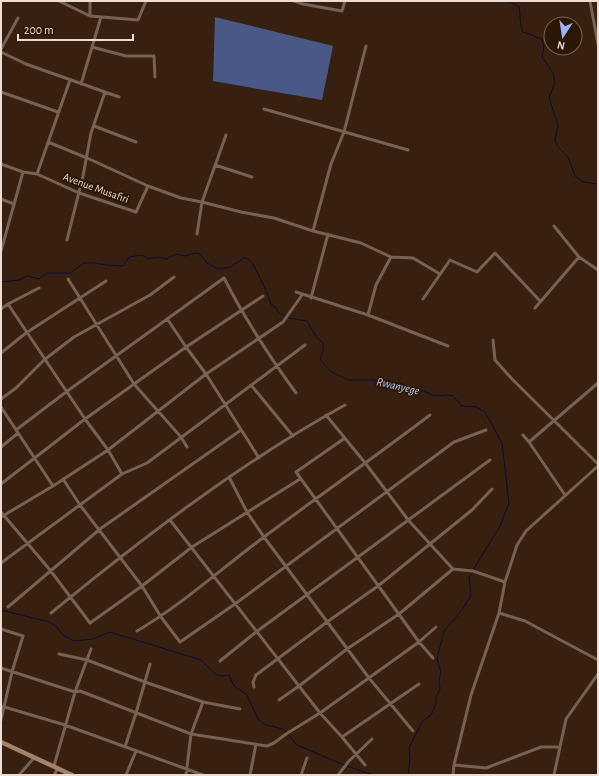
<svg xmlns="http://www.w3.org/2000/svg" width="599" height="776" font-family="'Alegreya Sans',sans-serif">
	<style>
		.forest { fill: #4a5888 }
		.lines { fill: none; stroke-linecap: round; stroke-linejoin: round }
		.stream { stroke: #080e37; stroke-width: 1 }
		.street { stroke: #776153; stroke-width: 3 }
		.secondary { stroke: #a4826b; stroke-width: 4.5 }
		.labels { text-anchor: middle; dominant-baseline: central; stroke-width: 4; stroke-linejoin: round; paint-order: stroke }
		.street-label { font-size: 11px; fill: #ecdcd2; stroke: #2c1606 }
		.water-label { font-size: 12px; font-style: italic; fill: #b7c6f3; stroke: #2c1606 }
	</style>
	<rect width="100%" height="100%" fill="#37200f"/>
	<path class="forest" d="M215,17L333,46L322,100L213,81Z"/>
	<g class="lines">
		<path class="stream" d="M509,1L519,7C521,17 519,23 523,32L542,39L544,46L542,57L553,73L555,83L549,98L558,125L555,140L558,147L568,157L575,176L583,182L598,184
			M1,282L19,280L27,276L39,279L47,273H70L84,263H96L106,265L123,266L129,257L142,255L149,259L158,257L166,259L176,254L185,256L196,253L200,254L207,263L218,269L230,267L244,258L248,259L253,264L266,290L271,304L276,308L279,313L285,316
			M288,318L307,321L317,338L323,343V351L320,359L330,371L348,380H381L399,386L413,387L435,396L448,395L453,396L462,406L477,407L485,412L502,443L509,503L500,526L473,570
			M1,610L49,622L57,627L63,635L74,641L93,639L110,632L201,660L215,674L221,676L229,675L234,686L247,695L258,719L266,725L283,729L297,745L344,765
			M347,766L373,775
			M408,775L410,758L409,748L422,722L431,715L436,704V697L440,689L439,680L441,672L437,659L444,631L462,610L471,595L469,577L472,573"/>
		<path class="street" d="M59,1L90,16L138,20L146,1
			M90,1V16
			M294,1L303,4L342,11L345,1
			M590,1L598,44
			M92,47L126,56H154L155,77
			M1,49L18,18
			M1,52L26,64L119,97
			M81,84L101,17
			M1,92L58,112
			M264,109L408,150
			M94,126L136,142
			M48,142L87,158L148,186
			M1,164L23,172L37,174L79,193L136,212L148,186L181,198L202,202L241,212L274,218L313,231L361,243L391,257L413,258L440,274
			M215,165L252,177
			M37,174L70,80
			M1,199L14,204
			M554,226L579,257L598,270
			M313,231L331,164L344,132L366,46
			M197,234L202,202L226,135
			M67,240L83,176L91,133L105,92
			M1,251L23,172
			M68,279L134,384L181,437L187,447
			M296,292L368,315L448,346
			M311,298L328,234
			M423,299L450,260L477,272L495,253L540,301
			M8,304L85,419L108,450L122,474
			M535,308L579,257
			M1,309L8,304L39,288
			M368,315L376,285L391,257
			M168,320L186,347L206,374L259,458
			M493,340L495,360L513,380L598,464
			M1,353L26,333L106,281
			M251,385L293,436
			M1,399L16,388L44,360L74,337L150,295L174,277
			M1,407L53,486
			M326,415L366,464L409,521L453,569L473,571L505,582
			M16,430L66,392L224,278C245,319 269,356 296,393
			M523,435L529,442L565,495
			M345,438L296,472L419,642L433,658
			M529,442L598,383
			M1,447L18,433
			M229,477L247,512L264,537L369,678L413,731
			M63,479L80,505L142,586L161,617L180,642L235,604L454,442L486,430
			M1,484L85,419L186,347L263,296
			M1,512L50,570L90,623L142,586L192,547L300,479
			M1,517L53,486L108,450L206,374L283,322L302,295
			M170,520L320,713L342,737L365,765
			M1,563L122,474L147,463L305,345
			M8,607L100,529L241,430
			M51,613C144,537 240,463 345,405
			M499,613L525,621L598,660
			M1,629L23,636L12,672L1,720
			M137,631C183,604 222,568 264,537C319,496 376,456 430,415
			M59,654L87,660L145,682L203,702L240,709
			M220,661L256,632L490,460
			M1,668L75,692L80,691L191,734L267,746L274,743L286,734L320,713L419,642L436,627
			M254,687L253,682L256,675L327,622L378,586L472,510L492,489
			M279,700L299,686L347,649L399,614L453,569
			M1,706L65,725L203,775
			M342,737L419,684
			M125,747L136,713L150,664
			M454,765L486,768L541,747H560
			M54,766L75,692L91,649
			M19,775L34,758
			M54,775L58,768
			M126,775L136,751
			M186,775L191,734L203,702
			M250,775L256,744
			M301,775L307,758
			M338,775L349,761L372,739
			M453,775L454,765L471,695L499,613L505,582L517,545L526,531L598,466
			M554,775L566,719L598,674"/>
		<path class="secondary" d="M1,742L72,775"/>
	</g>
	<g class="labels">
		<g class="street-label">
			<text transform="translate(96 188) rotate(20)">Avenue Musafiri</text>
		</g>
		<g class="water-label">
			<text transform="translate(398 386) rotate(13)">Rwanyege</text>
		</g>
	</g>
	<rect width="599" height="776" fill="none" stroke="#ecdcd2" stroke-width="4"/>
	<g transform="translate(563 36) rotate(192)"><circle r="19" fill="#2c1606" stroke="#796558"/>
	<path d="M0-3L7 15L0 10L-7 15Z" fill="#9db4fd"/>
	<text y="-6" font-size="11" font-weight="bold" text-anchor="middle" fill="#ecdcd2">N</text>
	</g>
	<path d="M18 34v6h115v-6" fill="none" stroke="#ecdcd2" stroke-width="2"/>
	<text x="24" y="34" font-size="12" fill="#ecdcd2" stroke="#2c1606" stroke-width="3" paint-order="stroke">200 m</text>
</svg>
